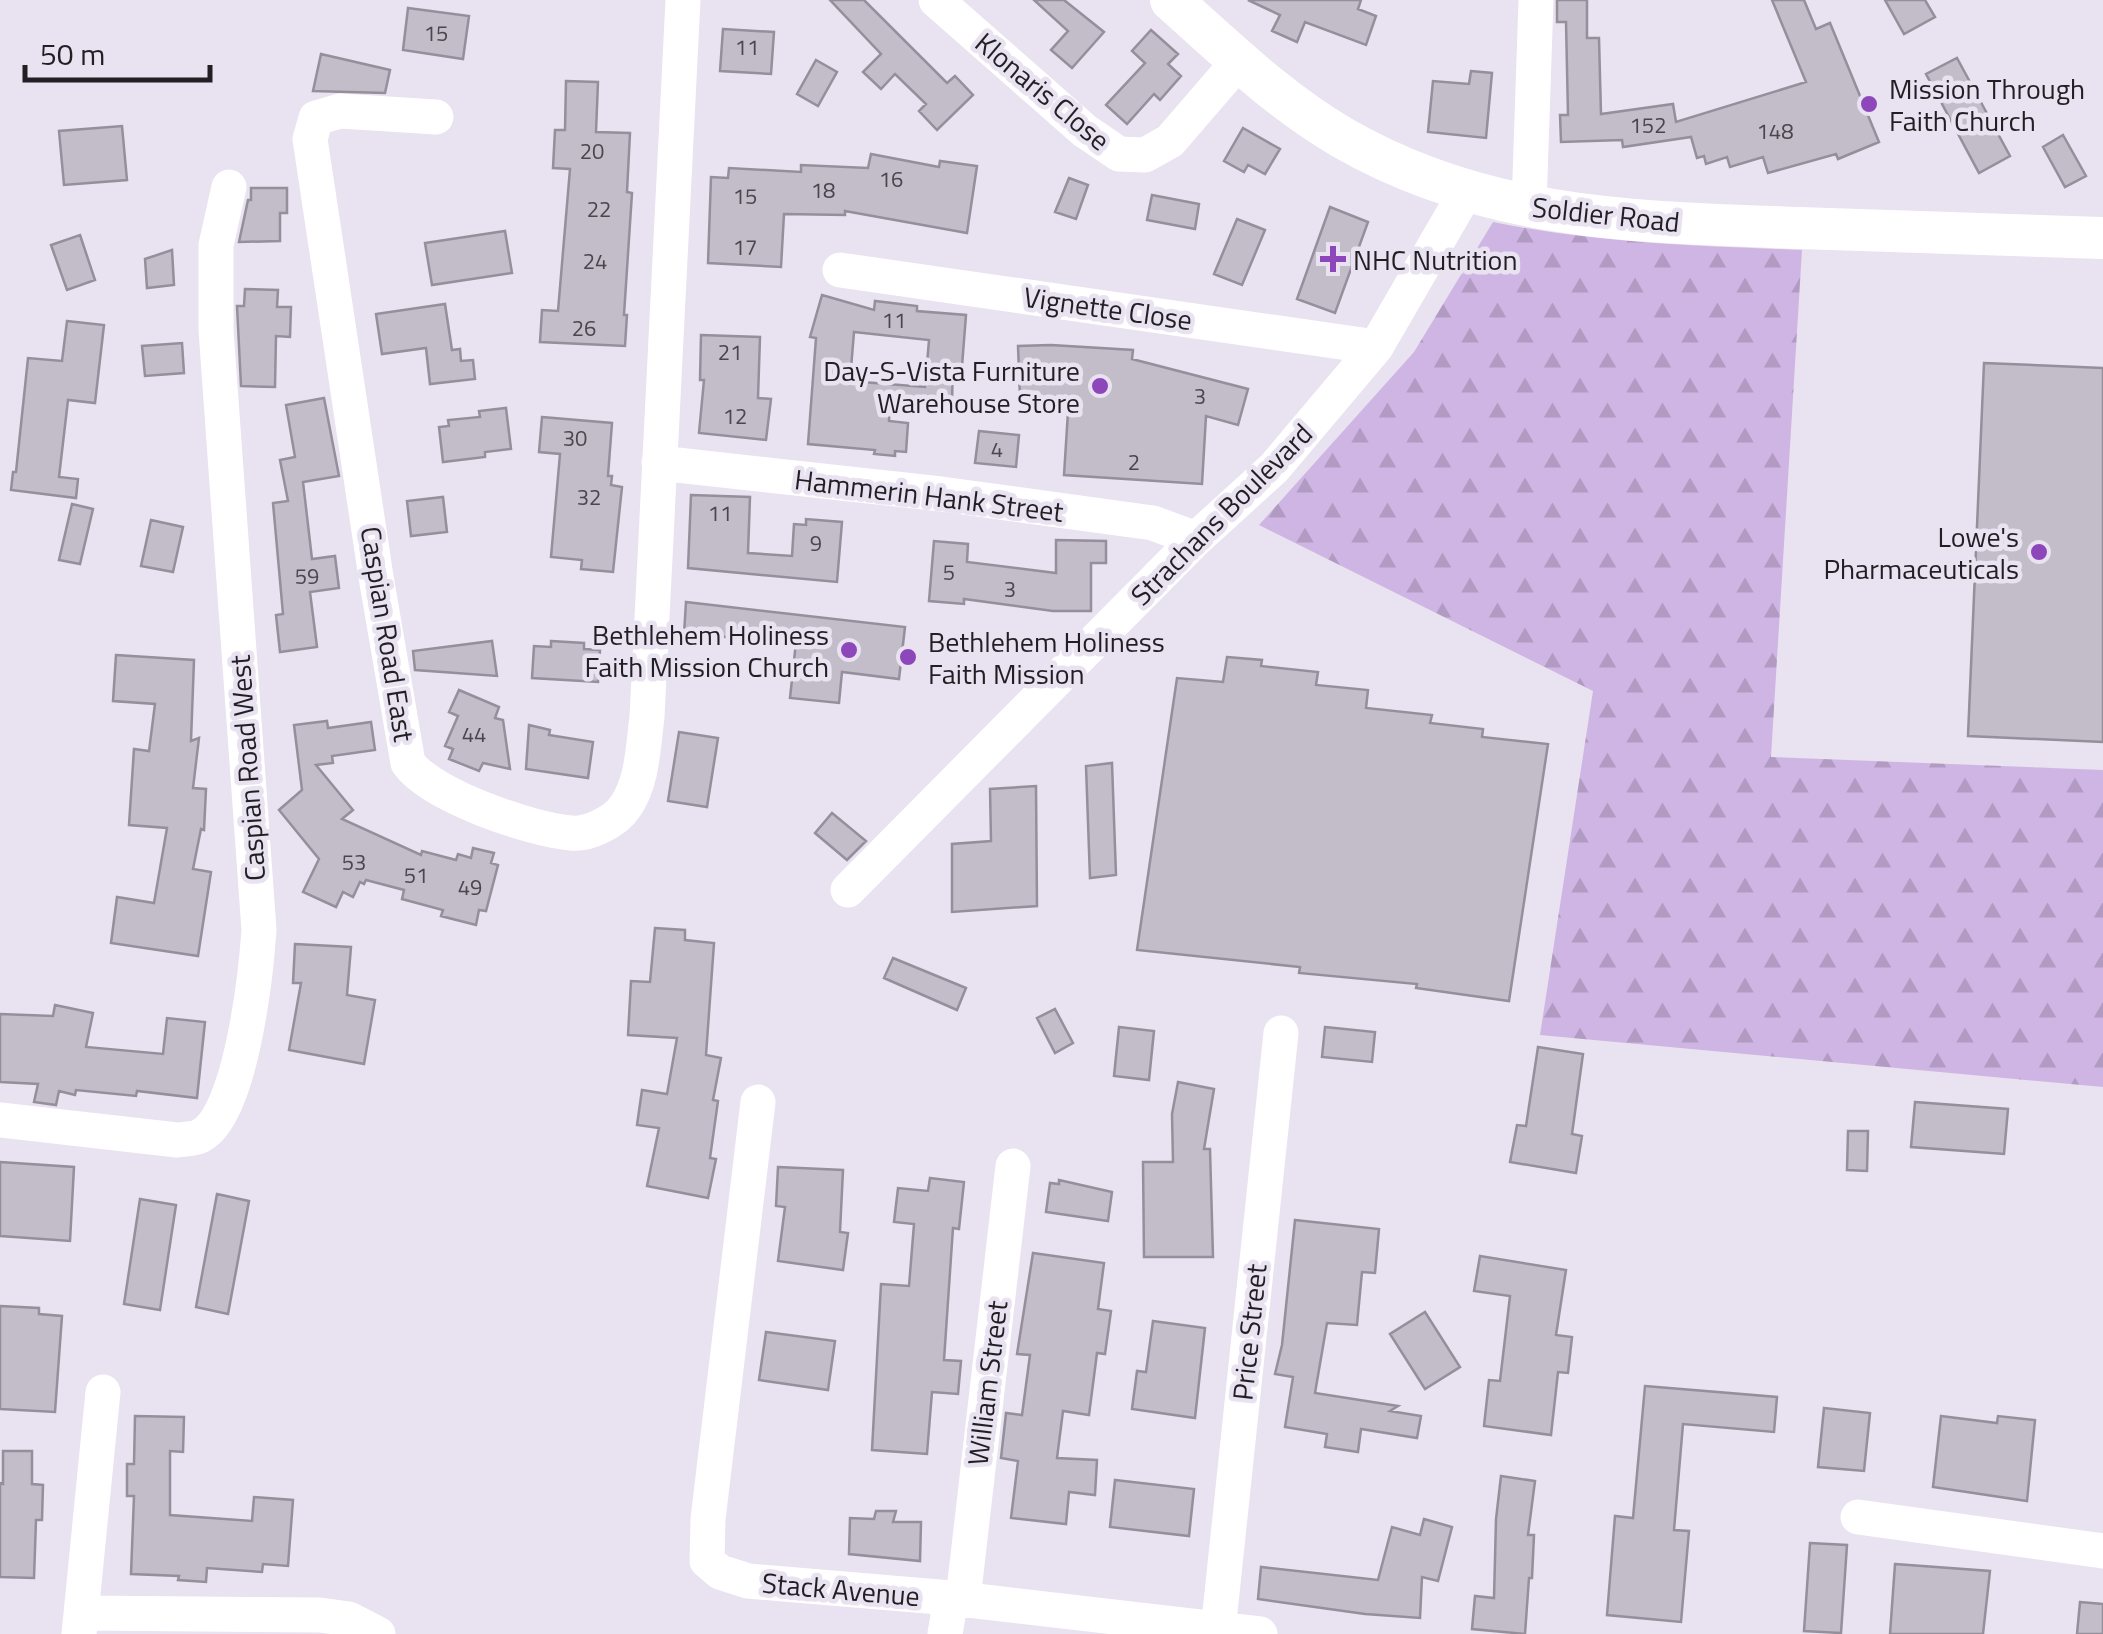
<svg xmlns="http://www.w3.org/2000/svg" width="2103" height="1634" font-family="'Titillium Web',sans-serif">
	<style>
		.forest { fill: url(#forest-firs) }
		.building { fill: #c3bcc9; stroke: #958e9b; stroke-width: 2.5; fill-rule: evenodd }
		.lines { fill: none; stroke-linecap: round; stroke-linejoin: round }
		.minor { stroke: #fff; stroke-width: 35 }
		.major { stroke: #fff; stroke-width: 42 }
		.poi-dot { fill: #8d47ba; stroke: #e9e2f0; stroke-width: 4 }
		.labels { text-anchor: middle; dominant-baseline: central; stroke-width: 9; stroke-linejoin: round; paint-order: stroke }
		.number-label { font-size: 22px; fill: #4a464d }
		.poi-label { font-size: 28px; fill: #221f24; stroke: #e9e2f0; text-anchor: start }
		.street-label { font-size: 28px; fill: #221f24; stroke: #e9e2f0 }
	</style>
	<defs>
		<pattern id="forest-firs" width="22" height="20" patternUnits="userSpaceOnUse" patternTransform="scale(2.5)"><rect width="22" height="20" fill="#cfb5e3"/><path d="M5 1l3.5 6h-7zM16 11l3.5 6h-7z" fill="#b19bc3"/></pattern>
	</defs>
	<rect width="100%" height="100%" fill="#e9e2f0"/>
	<path class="forest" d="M1493,222C1595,243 1697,246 1802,250L1771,757L2103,770V1087L1540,1035L1593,691L1259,525L1414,352Z"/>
	<path class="building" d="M830,0H864L947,83L955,76L973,95L937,130L919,111L926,104L895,74L881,89L863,72L881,54Z
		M1034,0H1064L1104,32L1072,68L1051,50L1068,31Z
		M1248,0H1361L1358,9L1376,16L1366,45L1305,22L1297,42L1272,31L1280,15Z
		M1557,0H1587V38H1599L1601,114L1673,104L1676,122L1806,82L1772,0H1804L1816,29L1830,23L1879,142L1838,159L1836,154L1768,173L1763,157L1730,167L1727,157L1706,164L1704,156L1697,158L1691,137L1623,147L1622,140L1561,142L1560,115H1568L1566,22H1557Z
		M1885,0H1925L1935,17L1904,34Z
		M408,8L469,16L463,59L403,50Z
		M723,29L774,32L771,74L720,71Z
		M1151,30L1178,54L1168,64L1181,76L1160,100L1154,94L1127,124L1106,105L1145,63L1132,51Z
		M321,54L390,70L385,93L313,91Z
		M1957,58L2010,156L1979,173L1926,74Z
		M816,60L837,72L818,106L797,94Z
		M1471,71L1492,73L1486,138L1428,132L1433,81L1469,84Z
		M566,81L598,82L596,132L630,133L627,192L632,193L624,315H627L625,346L540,342L542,310L558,311L570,169L553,168L555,130H565Z
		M122,126L127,180L64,185L59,131Z
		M1243,128L1280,149L1265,174L1248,165L1244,172L1224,161Z
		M2063,135L2086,176L2065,187L2043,147Z
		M871,154L939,167L940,161L977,166L967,233L845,211V215L784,214L781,267L708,263L711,177L728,178L729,168L801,172V165L868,168Z
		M1069,178L1088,185L1076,219L1055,212Z
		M251,188H287V213H280V241L239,242L248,200H251Z
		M1152,195L1199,204L1195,229L1147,220Z
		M1330,207L1368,222L1335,313L1297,299Z
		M1237,219L1265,230L1242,285L1214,274Z
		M505,231L512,273L432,285L425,243Z
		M80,235L95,280L67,290L51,245Z
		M172,250L174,285L147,288L145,259Z
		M245,289L278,290L277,307H291L290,337L276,336L275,387L241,386L237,306H244Z
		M822,295L874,310L875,301L917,306V311L966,315L962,366L953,365L952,401L890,403L889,421L908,423L906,452L895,451V456L874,454L875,450L808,444L816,338L810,337ZM854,332L929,340L925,387L850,381Z
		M445,304L452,350L460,349L461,361L473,360L475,379L430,384L426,348L382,354L376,314Z
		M67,321L104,325L95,403L68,400L59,477L78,479L76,498L11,490L13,472H16L28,358L62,361Z
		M701,335L760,337L758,398L771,399L766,440L699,433L704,380H700Z
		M182,343L184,373L145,376L142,346Z
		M1051,345L1133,350L1132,359L1248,389L1238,425L1206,416L1202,484L1064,475L1069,396L1020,398L1018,346Z
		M1984,363L2103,368V742L1968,736Z
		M324,398L339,476L303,482L312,559L335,556L339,588L310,592L317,647L280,652L276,615L283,614L273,503L288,501L280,460L295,457L286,405Z
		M506,408L511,449L485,452V457L443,462L439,427L449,426L448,420L480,417L479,411Z
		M542,417L612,423L608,476H612L611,485L622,487L613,572L581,569L582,560L551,557L560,454L539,452Z
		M979,431L1019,435L1016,467L975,463Z
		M691,495L750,497L748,553L792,556L794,524L806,525V519L842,522L837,582L688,568Z
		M443,497L447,532L411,536L407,501Z
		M72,504L93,509L80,564L59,560Z
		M151,520L183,527L173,572L141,566Z
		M1056,540L1106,541V563H1091V611H1053L964,599V604L929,601L934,541L968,544L967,562L1056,573Z
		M686,602L905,627L899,679L842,672L839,703L790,698L796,642L684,634Z
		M492,641L497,676L415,670L413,651Z
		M551,641L584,643V649L600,650L598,682L532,678L534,646L551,647Z
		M116,655L194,660L191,741L199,738L193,788L206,789L204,830L201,829L193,869L211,872L198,956L111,943L117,897L154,903L167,828L129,825L134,749L149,751L155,704L113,701Z
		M1227,657L1262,660L1261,666L1318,672L1316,685L1368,690L1366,708L1432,715L1430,723L1483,729L1482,737L1548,744L1509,1001L1416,988L1417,984L1299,973L1300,967L1137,950L1177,678L1223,682Z
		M459,690L499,707L495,718L503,720L510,769L483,763L479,771L449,759L453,749L445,746L458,716L449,712Z
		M327,721L328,728L371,722L375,750L332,756L333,763L316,765L353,810L342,819L421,855L422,851L456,860L458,854L471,858L473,848L494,853L491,863L498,865L486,911L479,910L476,925L441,916L443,910L402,899L404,890L366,880L364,884L360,882L353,897L343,892L336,907L303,892L319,859L279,810L302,790L294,725Z
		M529,725L550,730L549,735L593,742L588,778L526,769Z
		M679,732L718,738L707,807L668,801Z
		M1112,763L1116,875L1090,878L1086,766Z
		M1036,786L1037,906L952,912V844L991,841L990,789Z
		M832,813L866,841L847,860L815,833Z
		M655,928L685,930V940L714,943L706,1055L721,1058L713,1100L718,1101L710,1158L716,1159L708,1198L647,1186L659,1128L637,1125L642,1090L667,1094L677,1038L628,1035L631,981L650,982Z
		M295,944L351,947L347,995L375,1000L364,1064L289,1050L301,983H293Z
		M893,958L966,988L957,1010L884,978Z
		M55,1005L93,1013L86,1047L163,1054L167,1018L205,1022L197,1098L137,1091L136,1096L76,1090L75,1095L59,1091L56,1105L34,1102L38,1084L0,1082V1014L53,1016Z
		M1055,1009L1073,1043L1055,1053L1037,1018Z
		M1119,1027L1154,1031L1149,1080L1114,1076Z
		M1325,1027L1375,1032L1372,1062L1322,1057Z
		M1538,1047L1583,1054L1572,1134L1582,1136L1576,1173L1510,1162L1517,1125L1526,1126Z
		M1178,1082L1214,1089L1204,1149H1210L1213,1257H1144L1143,1162H1173L1172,1114Z
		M1915,1102L2008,1109L2004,1154L1911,1147Z
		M1848,1131H1868L1867,1171L1847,1170Z
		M0,1162L74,1167L70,1241L0,1236Z
		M778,1167L843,1170L840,1232L848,1233L843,1270L778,1261L785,1207L776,1206Z
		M930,1178L964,1182L959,1229L953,1228L944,1360L961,1361L958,1394L932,1392L927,1454L872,1450L881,1284L909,1286L914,1224L894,1222L898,1188L928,1191Z
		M1059,1180L1112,1192L1108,1221L1046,1212L1050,1183L1059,1184Z
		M217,1194L249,1201L228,1314L196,1307Z
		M140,1199L176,1205L160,1310L124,1304Z
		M1295,1220L1379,1229L1375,1273L1362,1272L1357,1325L1327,1323L1315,1393L1398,1406L1390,1411L1421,1416L1417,1438L1361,1429L1358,1452L1325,1447L1327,1434L1285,1427L1293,1377L1275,1374L1282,1345Z
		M1033,1253L1104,1263L1098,1309L1111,1311L1105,1354L1097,1353L1089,1415L1063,1411L1057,1458L1097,1460L1095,1495L1069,1492L1066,1524L1011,1518L1018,1461L1001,1458L1006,1413L1022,1415L1030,1355L1017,1354Z
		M1480,1256L1566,1270L1556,1335L1572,1337L1568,1373L1558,1372L1551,1435L1484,1426L1489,1380L1500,1381L1510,1296L1474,1291Z
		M0,1306L39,1308V1314L62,1316L55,1412L0,1409Z
		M1425,1312L1460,1367L1425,1389L1390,1334Z
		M1153,1321L1205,1328L1195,1418L1132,1409L1137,1371L1146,1372Z
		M766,1332L835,1341L828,1390L759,1380Z
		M1645,1386L1777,1397L1774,1432L1683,1424L1674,1530L1689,1531L1681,1622L1607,1615L1615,1516L1633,1518Z
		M1824,1408L1870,1413L1864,1471L1818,1467Z
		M135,1416L184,1417L183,1452L170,1451V1515L252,1521L254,1497L293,1500L288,1566L263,1564L262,1572L207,1568L206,1582L178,1580L179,1576L131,1574L134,1496H127V1464H134Z
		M1941,1416L1997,1423L1998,1416L2035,1420L2027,1501L1933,1487Z
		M3,1451H32V1484L43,1485L42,1520H36L34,1578L0,1577V1483L3,1484Z
		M1501,1476L1535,1481L1528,1535H1534L1532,1578H1529L1525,1634L1472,1629L1475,1596L1494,1598L1496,1519Z
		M1115,1480L1194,1489L1189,1536L1110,1527Z
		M876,1511H896L893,1522H921L920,1561L849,1554L850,1518L874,1519Z
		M1424,1519L1452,1527L1438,1581L1422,1577L1420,1618L1365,1614L1258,1599L1261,1567L1378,1580L1392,1527L1420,1535Z
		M1810,1543L1847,1545L1841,1633L1804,1631Z
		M1895,1564L1990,1571L1983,1634H1890Z
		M2080,1602L2103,1604V1634H2077Z"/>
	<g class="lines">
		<path class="minor" d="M936,0L1085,131L1119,154L1145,155L1170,141L1239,61
			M436,117L340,111L316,118L310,139L376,577L408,763C432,796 529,829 571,833C588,835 615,822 625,807C643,782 643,746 647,717L683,0
			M1529,207L1536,0
			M840,270L1376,347
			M659,463L941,494L1153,523L1196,539
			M848,890L1196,539L1274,468L1376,347L1467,190
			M758,1102L708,1519L707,1561L720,1572L748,1581L951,1598L1260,1634
			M0,1120L177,1140C184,1139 195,1139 200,1136C241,1117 256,973 259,930L216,330V245L229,187
			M1858,1517L2103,1551
			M963,1599L1013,1166
			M82,1613L320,1615L349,1619L378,1634
			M1218,1631L1281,1033
			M79,1634L103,1392
			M945,1634L951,1598"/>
		<path class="major" d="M1171,0C1226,49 1279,101 1343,138C1487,221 1638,222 1799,228C1901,231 2002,235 2103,238"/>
	</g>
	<g class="poi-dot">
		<circle cx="1869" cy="104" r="10"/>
		<path d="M1328 244h10v10h10v10h-10v10h-10v-10h-10v-10h10z"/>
		<circle cx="1100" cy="386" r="10"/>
		<circle cx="2039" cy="552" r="10"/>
		<circle cx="849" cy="650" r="10"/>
		<circle cx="908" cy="657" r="10"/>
	</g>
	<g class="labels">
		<g class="number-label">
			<text x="436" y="33">15</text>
			<text x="747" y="47">11</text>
			<text x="1648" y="125">152</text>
			<text x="1775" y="131">148</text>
			<text x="592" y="151">20</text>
			<text x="891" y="179">16</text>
			<text x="823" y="190">18</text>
			<text x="745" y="196">15</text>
			<text x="599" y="209">22</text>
			<text x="745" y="247">17</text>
			<text x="595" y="261">24</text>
			<text x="894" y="320">11</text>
			<text x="584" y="328">26</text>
			<text x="730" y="352">21</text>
			<text x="1200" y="396">3</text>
			<text x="735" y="416">12</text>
			<text x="575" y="438">30</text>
			<text x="997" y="449">4</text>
			<text x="1134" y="462">2</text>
			<text x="589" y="497">32</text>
			<text x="720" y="513">11</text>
			<text x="816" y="543">9</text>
			<text x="949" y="572">5</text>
			<text x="307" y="576">59</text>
			<text x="1010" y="589">3</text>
			<text x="474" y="734">44</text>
			<text x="354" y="862">53</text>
			<text x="416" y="875">51</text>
			<text x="470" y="887">49</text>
		</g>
		<g class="poi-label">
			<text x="1889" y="88">Mission Through<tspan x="1889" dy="32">Faith Church</tspan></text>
			<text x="1353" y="259">NHC Nutrition</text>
			<text x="1080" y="370" text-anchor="end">Day-S-Vista Furniture<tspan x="1080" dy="32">Warehouse Store</tspan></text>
			<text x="2019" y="536" text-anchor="end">Lowe's<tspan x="2019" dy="32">Pharmaceuticals</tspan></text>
			<text x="829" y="634" text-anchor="end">Bethlehem Holiness<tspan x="829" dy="32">Faith Mission Church</tspan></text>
			<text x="928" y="641">Bethlehem Holiness<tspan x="928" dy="32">Faith Mission</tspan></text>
		</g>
		<g class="street-label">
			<text transform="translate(1043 91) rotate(40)">Klonaris Close</text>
			<text transform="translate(1606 214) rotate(6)">Soldier Road</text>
			<text transform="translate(1108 308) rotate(8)">Vignette Close</text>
			<text transform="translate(929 495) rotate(7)">Hammerin Hank Street</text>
			<text transform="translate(1221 514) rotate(-45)">Strachans Boulevard</text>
			<text transform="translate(388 634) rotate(81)">Caspian Road East</text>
			<text transform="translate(247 768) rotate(-94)">Caspian Road West</text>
			<text transform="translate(1249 1332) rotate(-84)">Price Street</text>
			<text transform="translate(987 1383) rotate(-83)">William Street</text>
			<text transform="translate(841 1589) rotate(5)">Stack Avenue</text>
		</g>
	</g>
	<path d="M25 65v15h185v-15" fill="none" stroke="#221f24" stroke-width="5"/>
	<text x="40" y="65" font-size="30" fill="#221f24" stroke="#e9e2f0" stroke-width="8" paint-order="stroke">50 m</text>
</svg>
